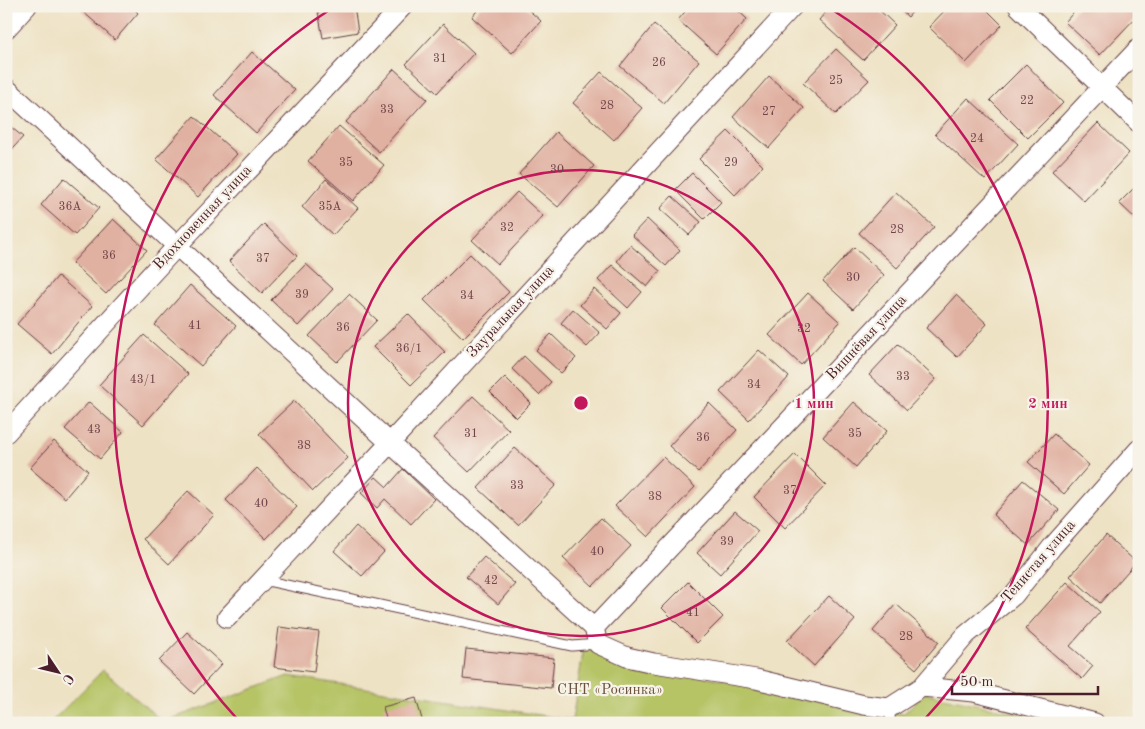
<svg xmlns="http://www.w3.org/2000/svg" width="1145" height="729" font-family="'Old Standard TT',serif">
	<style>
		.green { fill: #b6c466; stroke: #807248 }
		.building { fill: #e0b0a1 }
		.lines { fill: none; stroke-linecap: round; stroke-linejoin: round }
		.service-casing { stroke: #633c42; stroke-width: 11 }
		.minor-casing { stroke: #633c42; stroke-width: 21 }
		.service { stroke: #fff; stroke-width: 9 }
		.minor { stroke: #fff; stroke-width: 19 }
		.ring { fill: none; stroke: #c2185b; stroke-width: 2.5 }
		.labels { text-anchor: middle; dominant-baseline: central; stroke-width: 4.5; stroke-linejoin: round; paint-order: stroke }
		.number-label { font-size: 12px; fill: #704348 }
		.street-label { font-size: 15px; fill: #4a1f2b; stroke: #f7f3e8 }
		.park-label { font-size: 15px; fill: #6a513d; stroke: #f7f3e8 }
		.centre { fill: #c2185b; stroke: #f7f3e8; stroke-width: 2.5 }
		.ring-label { font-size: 15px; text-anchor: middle; font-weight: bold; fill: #c2185b; stroke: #f7f3e8; stroke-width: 4.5; stroke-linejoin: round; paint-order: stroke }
	</style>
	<rect width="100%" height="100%" fill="#f7f3e8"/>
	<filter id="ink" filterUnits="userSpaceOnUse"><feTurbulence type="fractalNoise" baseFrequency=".02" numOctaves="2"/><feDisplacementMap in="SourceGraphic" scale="10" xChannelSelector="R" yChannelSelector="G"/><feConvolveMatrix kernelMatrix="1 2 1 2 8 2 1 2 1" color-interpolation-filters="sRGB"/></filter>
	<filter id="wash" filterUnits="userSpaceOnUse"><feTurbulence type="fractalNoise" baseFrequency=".0096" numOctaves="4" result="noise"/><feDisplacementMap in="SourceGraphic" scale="20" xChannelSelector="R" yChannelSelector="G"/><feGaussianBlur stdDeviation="1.12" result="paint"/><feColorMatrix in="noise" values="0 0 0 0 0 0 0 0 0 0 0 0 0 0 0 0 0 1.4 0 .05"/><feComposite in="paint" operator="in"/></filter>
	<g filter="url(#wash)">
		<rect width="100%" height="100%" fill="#eee2c4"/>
		<path class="green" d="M584,647L639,664L903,714L925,693L1062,723H50L103,670L163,722L288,676L572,720Z"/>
		<g id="blocks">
			<path class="building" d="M84,6H131L138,13L115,40L81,10Z
				M317,6H354L358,32L323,38Z
				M481,6H524L541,21L512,53L472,17Z
				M690,6H733L747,19L716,54L678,20Z
				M831,6H875L895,25L863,60L819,20Z
				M896,6H917L908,17Z
				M949,6H983L1002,25L966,63L929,27Z
				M1079,6H1137L1139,8V14L1100,55L1065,22Z
				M443,24L474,53L437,93L406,64Z
				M654,24L699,61L664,103L620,66Z
				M836,49L869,80L836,114L803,83Z
				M252,52L295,90L256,133L214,95Z
				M1026,64L1063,103L1028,138L990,100Z
				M394,69L427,99L379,152L346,122Z
				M601,72L642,108L614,140L573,103Z
				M769,76L804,108L769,148L733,117Z
				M968,98L1018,144L985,180L935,134Z
				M194,116L237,154L198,197L156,159Z
				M6,123L23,137L6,156Z
				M1098,123L1129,153L1084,201L1052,171Z
				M339,126L384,165L353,201L308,161Z
				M728,131L763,166L735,195L699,159Z
				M556,132L594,166L558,207L519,174Z
				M692,173L721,202L704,219L675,190Z
				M64,178L99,208L75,235L41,205Z
				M326,179L358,208L333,235L302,207Z
				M1139,183V222L1119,203Z
				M517,192L543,216L498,264L472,240Z
				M896,192L934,227L897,268L859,233Z
				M672,196L701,222L689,235L660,209Z
				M6,212L12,217L6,223Z
				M113,219L147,250L106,294L72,263Z
				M647,219L680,250L666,266L632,235Z
				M264,224L297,256L262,293L229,261Z
				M630,245L660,271L647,287L617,261Z
				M854,247L884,275L853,309L823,281Z
				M470,254L509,292L463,338L424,300Z
				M306,264L333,289L298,326L271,300Z
				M612,265L642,292L628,308L598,280Z
				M58,276L92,306L52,354L17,324Z
				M190,285L236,326L201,366L155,325Z
				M594,289L621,313L607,329L580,305Z
				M808,293L840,322L801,365L769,335Z
				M349,294L377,320L337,362L309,336Z
				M956,295L987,324L957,357L926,328Z
				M573,309L600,333L587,347L561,323Z
				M408,314L445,352L411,385L373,347Z
				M551,334L576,358L561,373L536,350Z
				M144,335L188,374L143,425L99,385Z
				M898,344L936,379L907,410L869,375Z
				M759,350L789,377L749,420L720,392Z
				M524,356L551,382L539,395L512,369Z
				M505,377L531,403L516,418L490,392Z
				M473,396L509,430L469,472L433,438Z
				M294,401L348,458L313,491L259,434Z
				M89,402L123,432L100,459L65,429Z
				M854,402L887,431L856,467L823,437Z
				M709,403L737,430L698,472L669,446Z
				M1054,434L1089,465L1064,494L1028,462Z
				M54,441L88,471L65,498L30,468Z
				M515,448L556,485L518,525L478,488Z
				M795,454L826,485L785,528L754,497Z
				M663,457L695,487L648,537L615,506Z
				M257,468L297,507L266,539L226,500Z
				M403,469L434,499L411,524L385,499L377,508L361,493L376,477L387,487Z
				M1023,480L1059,510L1028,545L993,515Z
				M188,491L214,515L169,564L143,539Z
				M735,511L758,531L720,574L697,553Z
				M601,518L631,546L593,586L563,558Z
				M356,526L384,552L362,576L334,551Z
				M1106,535L1136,562L1100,603L1070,576Z
				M484,557L515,584L498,604L466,577Z
				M688,582L723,617L697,643L662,608Z
				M1067,582L1100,612L1070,646L1093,666L1082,679L1025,629Z
				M829,596L855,620L814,666L787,641Z
				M896,604L939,642L916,669L873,631Z
				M279,627L319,632L314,672L274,667Z
				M187,632L222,664L194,694L159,661Z
				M466,649L554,658L551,688L463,679Z
				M416,698L423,723H387L383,707Z"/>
		</g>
	</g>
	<g filter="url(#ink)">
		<use href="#blocks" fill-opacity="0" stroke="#633c42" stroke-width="1"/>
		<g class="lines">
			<g class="service-casing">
				<path id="service" d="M263,580L572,646L598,644
					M889,708L891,723"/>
			</g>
			<g class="minor-casing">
				<path id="minor" d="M1018,6L1139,123
					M6,29L27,6
					M6,88L390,443L594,628L598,644L627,657L654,663L756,679L864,705L889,708L922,687L966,635L1014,595L1052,547L1139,449
					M6,433L177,246L403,6
					M227,618L390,443L793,6
					M594,628L1139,48
					M922,687L974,692L1095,723"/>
			</g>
			<use href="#service" class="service"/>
			<use href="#minor" class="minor"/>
		</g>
	</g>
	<g class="ring">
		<circle cx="581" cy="403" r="233"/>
		<path d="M239 721A467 467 0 0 1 334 7M828 7A467 467 0 0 1 923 721"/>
	</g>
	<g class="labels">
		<g class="number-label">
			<text x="440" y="59">31</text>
			<text x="659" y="63">26</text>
			<text x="836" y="81">25</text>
			<text x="1027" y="101">22</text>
			<text x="607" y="106">28</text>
			<text x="387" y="110">33</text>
			<text x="769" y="112">27</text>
			<text x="977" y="139">24</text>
			<text x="346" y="163">35</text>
			<text x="731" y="163">29</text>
			<text x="557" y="170">30</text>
			<text x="70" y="207">36А</text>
			<text x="330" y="207">35А</text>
			<text x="507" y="228">32</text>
			<text x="897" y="230">28</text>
			<text x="109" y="256">36</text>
			<text x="263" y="259">37</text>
			<text x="853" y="278">30</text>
			<text x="302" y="295">39</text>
			<text x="467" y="296">34</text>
			<text x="195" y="326">41</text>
			<text x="343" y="328">36</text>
			<text x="804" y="329">32</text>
			<text x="409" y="349">36/1</text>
			<text x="903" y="377">33</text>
			<text x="143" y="380">43/1</text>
			<text x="754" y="385">34</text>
			<text x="94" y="430">43</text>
			<text x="471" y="434">31</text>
			<text x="855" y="434">35</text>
			<text x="703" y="438">36</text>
			<text x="304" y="446">38</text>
			<text x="517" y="486">33</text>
			<text x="790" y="491">37</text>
			<text x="655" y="497">38</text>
			<text x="261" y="504">40</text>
			<text x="727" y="542">39</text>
			<text x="597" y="552">40</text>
			<text x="491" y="581">42</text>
			<text x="693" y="613">41</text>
			<text x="906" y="637">28</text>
		</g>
		<g class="street-label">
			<text transform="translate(203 218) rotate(-47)">Вдохновенная улица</text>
			<text transform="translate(511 312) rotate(-47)">Зауральная улица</text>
			<text transform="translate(867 338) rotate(-47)">Вишнёвая улица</text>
			<text transform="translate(1039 562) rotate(-49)">Тенистая улица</text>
		</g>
		<g class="park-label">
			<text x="610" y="690">СНТ «Росинка»</text>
		</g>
	</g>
	<circle cx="581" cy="403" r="8" class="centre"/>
	<g class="ring-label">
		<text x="814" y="408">1 мин</text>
		<text x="1048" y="408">2 мин</text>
	</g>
	<rect width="1145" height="729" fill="none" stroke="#f7f3e8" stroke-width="25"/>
	<g transform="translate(58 672) rotate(125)" stroke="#f7f3e8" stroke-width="4" paint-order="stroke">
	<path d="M0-4L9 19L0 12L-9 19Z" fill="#4a1f2b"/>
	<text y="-8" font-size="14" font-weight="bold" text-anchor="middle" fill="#4a1f2b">С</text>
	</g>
	<path d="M952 686v8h146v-8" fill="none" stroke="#4a1f2b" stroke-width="2.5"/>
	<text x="960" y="686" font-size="15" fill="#4a1f2b" stroke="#f7f3e8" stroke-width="4" paint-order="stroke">50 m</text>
</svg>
